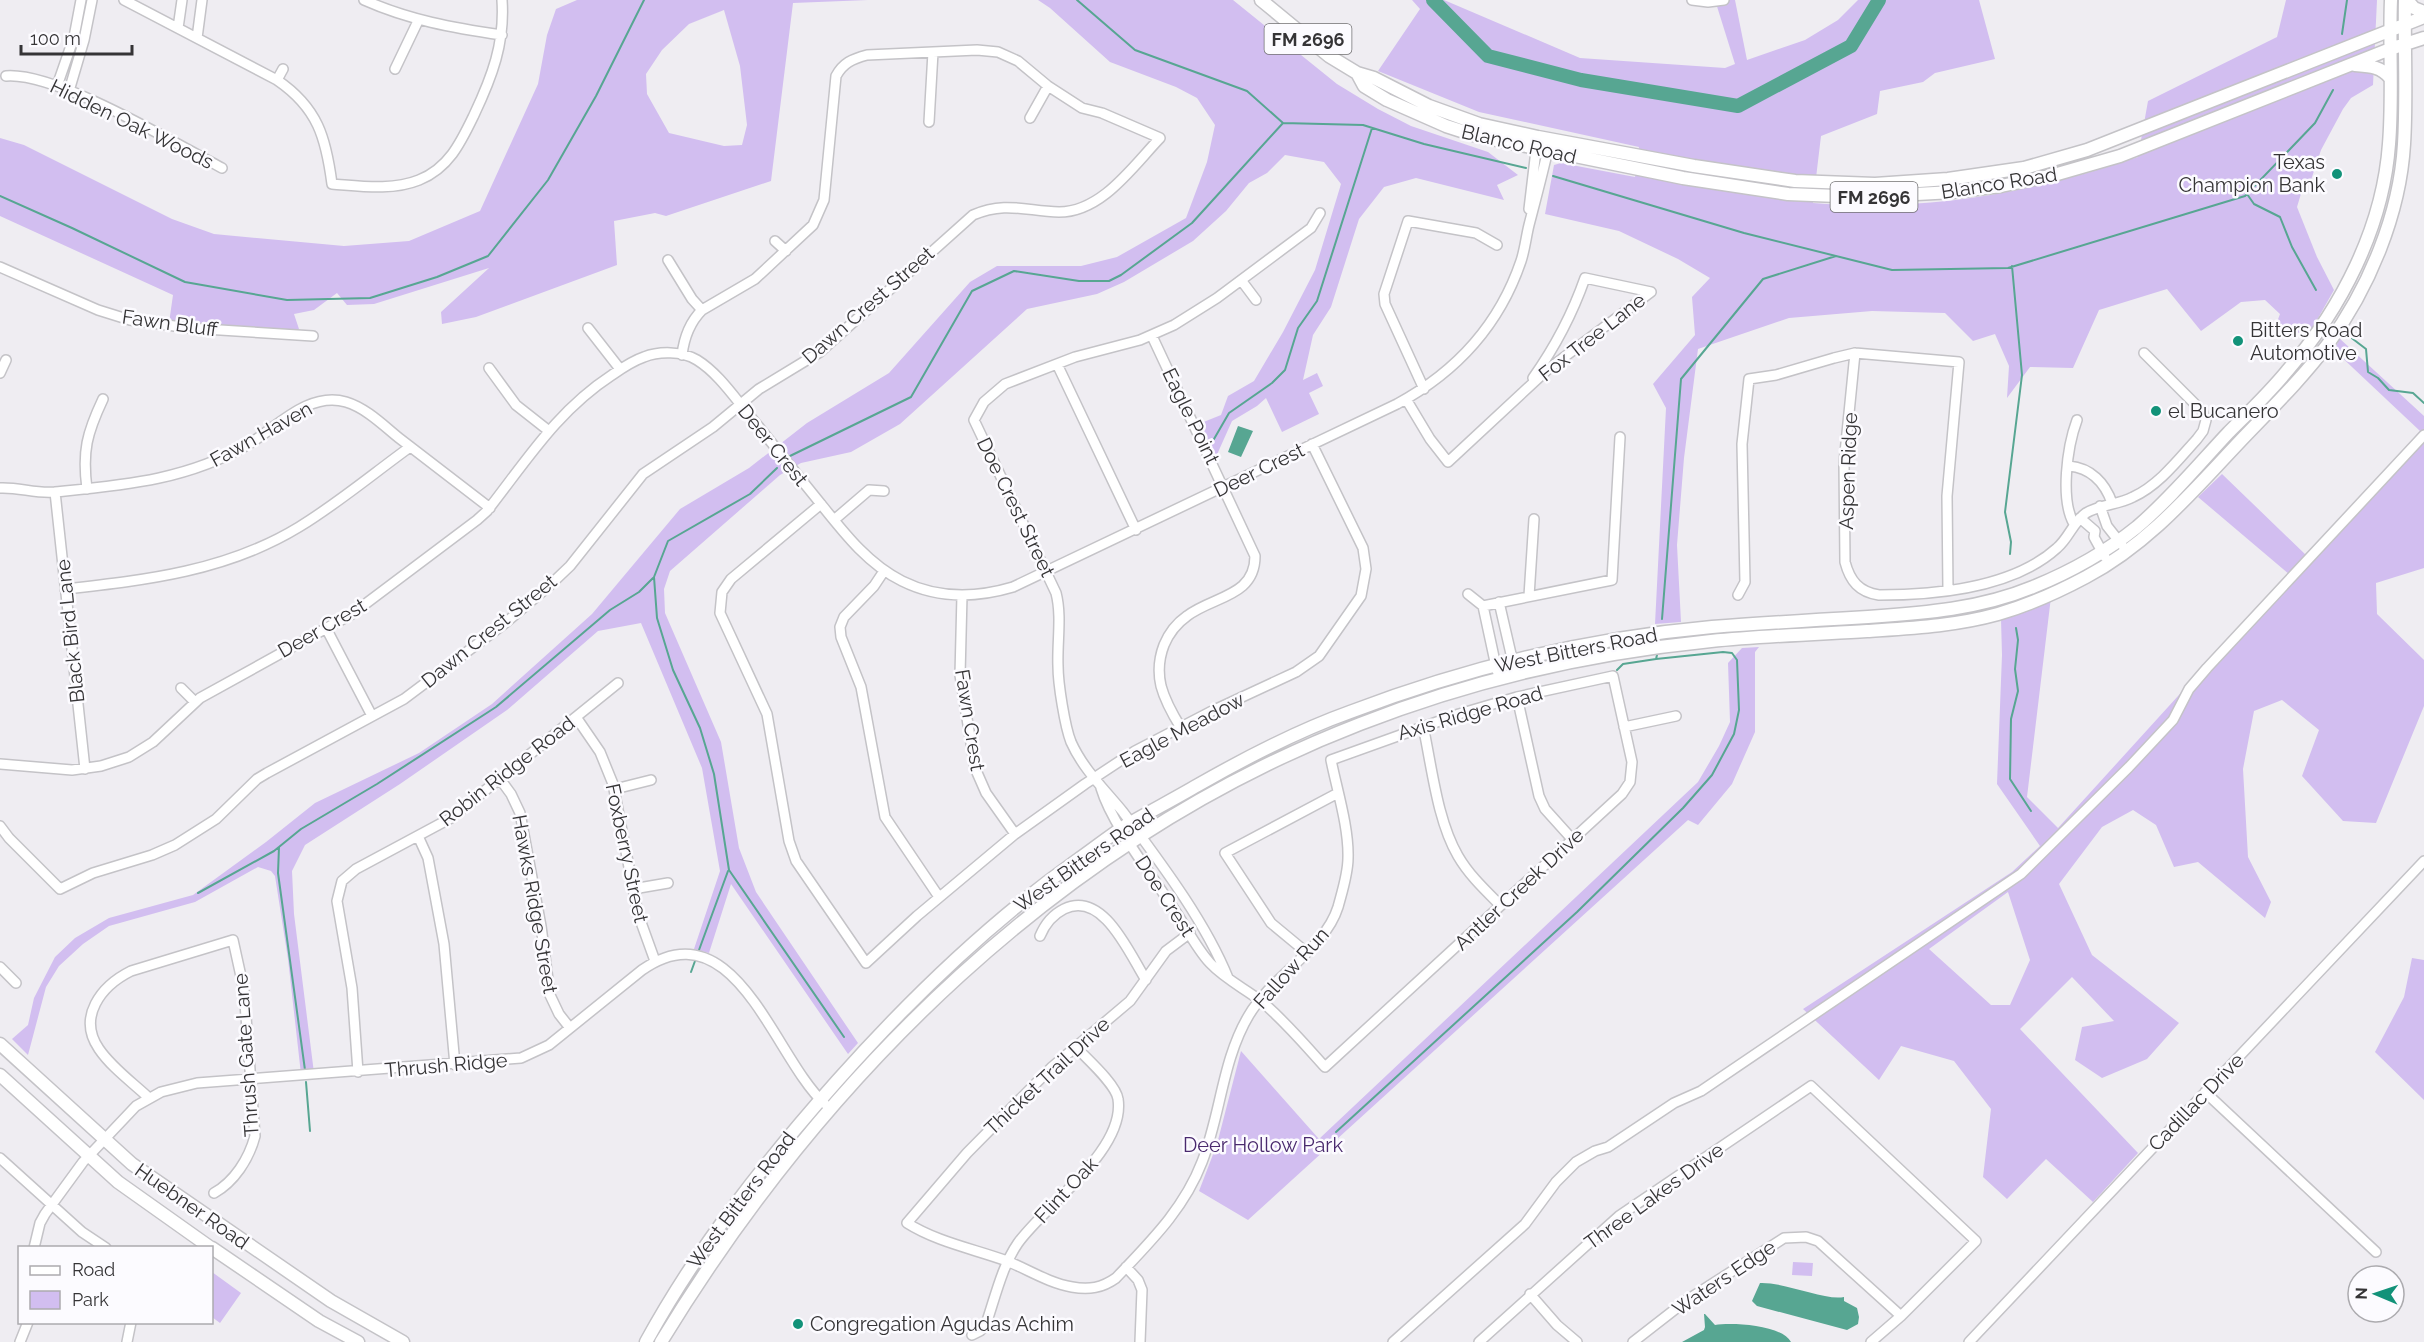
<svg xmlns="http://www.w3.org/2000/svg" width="2424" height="1342" font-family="Raleway,sans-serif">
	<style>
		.green { fill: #d2bef0; fill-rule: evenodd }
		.water { fill: #57a692 }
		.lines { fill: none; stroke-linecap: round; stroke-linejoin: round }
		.stream { stroke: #57a692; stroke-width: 2 }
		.river { stroke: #57a692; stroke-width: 14 }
		.minor-casing { stroke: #c4c3c7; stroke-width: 12 }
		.major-casing { stroke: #c4c3c7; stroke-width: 15 }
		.minor { stroke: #fff; stroke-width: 9 }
		.major { stroke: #fff; stroke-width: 12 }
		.poi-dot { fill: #129279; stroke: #fcfbff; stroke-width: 2 }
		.labels { text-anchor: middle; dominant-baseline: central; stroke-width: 5; stroke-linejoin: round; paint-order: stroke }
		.shield { fill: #fcfbff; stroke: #717072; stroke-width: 1.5 }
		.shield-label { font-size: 18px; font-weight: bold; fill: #353436 }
		.street-label { font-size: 20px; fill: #353436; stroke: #fcfbff }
		.poi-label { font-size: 20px; fill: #353436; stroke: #fcfbff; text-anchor: start }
		.park-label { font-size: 20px; fill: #4a2a6e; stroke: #fcfbff }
	</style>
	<rect width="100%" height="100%" fill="#efedf2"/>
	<path class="green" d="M577,0H868L793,3L771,181L666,216L655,213L614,221L617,265L476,317L442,324L441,312L489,268L374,304L347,305L337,293L314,310L294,314L299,329L277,330L169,323L173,295L0,216V138L24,145L172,219L214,234L344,246L409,241L480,211L538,84L547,35L556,9ZM724,10L740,66L747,125L742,145L724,146L669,133L647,94L646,74L662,50L689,24Z
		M1038,0H1233L1337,84L1378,109L1411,126L1488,152L1518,175L1497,185L1504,200L1416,178L1384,187L1359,219L1331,307L1313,335L1303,380L1317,373L1323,386L1309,393L1319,414L1282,432L1266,398L1257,406L1232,421L1215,459L1201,423L1221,415L1228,396L1254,381L1283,332L1315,270L1341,184L1324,162L1285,155L1267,173L1249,183L1226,211L1193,241L1124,282L1097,294L1027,309L900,424L851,452L801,463L780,475L670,571L664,589L665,613L721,742L739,848L756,892L858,1043L848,1054L731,884L709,953L694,949L720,871L702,768L641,623L598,631L507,710L400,784L305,845L292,871L294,914L314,1073L301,1074L288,959L275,876L271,871L258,867L195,902L109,926L83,944L59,966L46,987L28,1055L12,1039L28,1025L34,998L55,957L75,938L109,918L193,895L266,842L315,803L419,753L492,704L592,614L680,509L749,468L807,423L889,373L970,282L997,266H1081L1117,257L1186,218L1207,162L1215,125L1197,98L1176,87L1110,62L1050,8Z
		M1412,0H1444L1580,58L1725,68L1735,64L1715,0H1735L1747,60L1805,40L1838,20L1858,0H1979L1995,59L1935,73L1923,82L1880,91L1877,114L1821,136L1813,203C1924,212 2033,193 2138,157L2148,101L2277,37L2286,0H2377L2373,85L2351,98L2343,109L2321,150L2311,180L2303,187L2297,207L2317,257L2334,290L2309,334L2274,330L2280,314L2265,300L2241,302L2201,331L2167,289L2099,310L2073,368L2030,367L2007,398L2009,366L1995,334L1973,341L1945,313L1872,311L1789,318L1698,349L1684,458L1677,545L1681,622L1655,624L1666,408L1653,384L1695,335L1692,297L1710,278L1678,259L1619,231L1545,214L1554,165L1561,163L1635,177L1639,147L1479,112L1378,71L1420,9Z
		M2339,338L2424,416V568L2376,583L2377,614L2424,660V706L2376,823L2343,821L2302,776L2319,730L2282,700L2254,711L2243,769L2248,857L2271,902L2265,918L2198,862L2174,867L2156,825L2133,810L2102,827L2059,884L2092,955L2179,1023L2147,1059L2102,1078L2075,1060L2082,1027L2114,1021L2072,977L2020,1029L2138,1153L2093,1202L2046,1159L2007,1199L1983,1177L1991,1109L1954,1061L1901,1046L1879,1080L1803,1009L2012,872L2040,846L1997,784L2002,655L2001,619L2016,615L2051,597L2027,797L2058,828L2289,574L2198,497L2222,474L2307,556L2420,431L2335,351ZM2008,892L2030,960L2010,1005H1991L1929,949Z
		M1759,647L1755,652V732L1732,784L1698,825L1688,820L1248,1220L1199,1191L1217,1144L1241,1051L1319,1139L1698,782L1719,746L1730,722L1728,663L1742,648Z
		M2412,958L2424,960V1100L2375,1052L2404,997Z
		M1793,1262L1813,1263L1812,1276L1792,1275Z
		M212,1272L241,1293L220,1323L212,1317Z"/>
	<path class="water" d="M1238,426L1253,431L1241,457L1228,452Z
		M1760,1283C1785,1282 1825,1301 1844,1297V1301L1857,1308L1859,1317L1858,1324L1847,1330L1757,1306L1752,1301Z
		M1704,1314H1705L1715,1325C1732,1322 1782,1325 1791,1342H1682L1704,1330L1705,1327Z"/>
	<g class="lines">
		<path class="stream" d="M1077,0L1135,50L1247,91L1283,123L1363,125L1424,144L1526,168
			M2342,34L2347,0
			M1553,176L1744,233L1892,270L2008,268L2245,196L2315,123L2333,90
			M2247,194L2254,204L2280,217L2292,247L2316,290
			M0,196L72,228L185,282L287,300L370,298L437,277L488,256L548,180L596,96L644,0
			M2349,336L2366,349L2368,372L2378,378L2389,390L2413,393L2424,403
			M1214,439L1229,413L1272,383L1285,370L1298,328L1317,301L1372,128
			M790,456L911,397L972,291L1014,271L1079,281H1109L1121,275L1192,223L1283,123
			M777,468L750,494L668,541L654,577L657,618L673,670L700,728L714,774L729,870L844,1037
			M2010,554L2011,542L2005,512L2022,375L2012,266
			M1662,619L1681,379L1763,279L1836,256
			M2016,628L2018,640L2015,669L2018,691L2011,719L2010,779L2031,811
			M1617,670L1623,664L1656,659
			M279,847L278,873L305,1070
			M198,893L274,851L301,829L377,784L496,707L610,610L639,592L653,578
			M699,950L728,871
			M691,972L695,961
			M306,1082L310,1131
			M1336,1132L1577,912L1683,808L1712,775L1734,734L1739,710L1737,660L1732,653L1723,652L1656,659L1657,655"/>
		<path class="river" d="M1433,0L1488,56L1581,80L1738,106L1851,46L1879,0"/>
		<g class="minor-casing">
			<path id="minor" d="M124,0L277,80C318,108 326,138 332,184C360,186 392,191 419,180C449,168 461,142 474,115C492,77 505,43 502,0
				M364,0C409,20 453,28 502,35
				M1692,0L1708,2L1724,0
				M178,28L182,0
				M197,38L202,0
				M395,69L418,21
				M6,76C57,72 174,143 222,168
				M277,80L283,69
				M57,86L74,37L81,0
				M69,91L84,40L92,0
				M1030,118L1048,86
				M929,122L933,52
				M1529,209L1537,142
				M775,241L786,251
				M668,260L692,299L702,310
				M0,267L98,310L130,320L189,328L313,336
				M1241,280L1256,300
				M588,328L620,369
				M1152,336L1255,556C1255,597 1213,596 1187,616C1177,623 1169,633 1164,645C1159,658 1158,673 1161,686C1165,701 1173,715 1181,728
				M1855,353L1844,463L1845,562C1850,581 1859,592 1879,595C1936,595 2013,588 2057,548C2069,538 2073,522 2086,513C2101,504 2118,505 2133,497C2159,485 2178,460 2197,439L2203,431L2206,420L2202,411L2144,353
				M1057,364L1136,530
				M489,368L516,405L549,431
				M0,373L6,360
				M1533,378C1555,347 1572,315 1585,278L1651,292
				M1424,389L1385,304L1384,294L1408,221L1476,233L1497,245
				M1406,399L1430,439L1448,462L1547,370L1651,292
				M2069,466C2091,468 2105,483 2112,503
				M0,488C19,487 36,494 55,492C125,485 187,480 249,444C277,427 309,391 346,402C366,408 383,425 399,438C429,461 459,484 490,508
				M87,489C82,451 87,433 103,399
				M55,492L85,769
				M821,504L731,579L722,592L720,613L767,714L789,841L796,861L866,963L917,916L1015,834L1085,784L1135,751L1212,711L1296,672L1319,656L1361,596L1366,569L1363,548L1312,444
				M2100,506L2107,526L2122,545
				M2080,518L2095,531L2094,537L2105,557
				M834,520L869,490L884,491
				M2074,524C2060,500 2067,447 2077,420
				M884,571L874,586L844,617L840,627L841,637L861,687L885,817L939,897
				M65,589C147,580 227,571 299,527C337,504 374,473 410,447
				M1468,594L1483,606L1612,580L1620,437
				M962,595L960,675L975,768L986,793L1015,834
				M1738,595L1745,582L1742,444L1749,379L1776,375L1834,358L1855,353L1959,362L1947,496L1948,590
				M1529,596L1534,519
				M1499,602L1514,667
				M1483,606L1497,671
				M326,628L372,716
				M181,688L195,702
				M1517,697L1539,796L1545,809L1572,839
				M576,717L600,752L613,784L638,914L655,961
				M1423,726C1432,767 1437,820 1458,856C1469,875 1485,890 1500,905
				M1624,727L1676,716
				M0,764L72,770L101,766L129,757L153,742L200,698L352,614L477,520L487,511C527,460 557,411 612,375C622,368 632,361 644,357C659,351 682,351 697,360C718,373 734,397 750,416C771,442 792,468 812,493C839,526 864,562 902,581C938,599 976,598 1013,587L1397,404C1456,372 1499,326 1521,261C1525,249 1526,237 1529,225C1536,198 1543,172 1549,145
				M500,779L511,794L520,813L541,926L550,995L559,1014L570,1028
				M1101,788C1112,825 1152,875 1174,909C1186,927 1196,948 1210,963C1225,979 1244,988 1261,1001C1285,1021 1305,1045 1325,1067L1622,794L1630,782L1632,762L1613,676L1517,697L1459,714L1331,760C1337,790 1349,828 1348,858C1348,874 1342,892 1338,907C1325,949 1273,975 1249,1015C1222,1060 1221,1114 1202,1162C1184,1209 1150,1242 1116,1278C1102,1288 1089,1290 1072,1287C1049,1283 1029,1270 1007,1261C974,1249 937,1242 907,1223L967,1153L1052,1067L1130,1001L1166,951L1190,933
				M615,789L651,780
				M0,826L9,838L60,889L93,873L152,855L175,845L216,819L257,779L267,773L404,699L504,624L549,586L570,566L643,474L713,427L759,389L820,352L973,215C1005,201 1026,211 1059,212C1102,212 1133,166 1160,138L1102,113L1082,108L1048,86L1018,61L998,52L977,50L867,55C852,59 843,63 836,76L824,200L813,225L755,279L702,310C690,322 684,338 682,355
				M418,836L428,858L444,944L455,1065
				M633,889L668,883
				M1040,936C1045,924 1052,915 1064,909C1103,890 1129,953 1146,980
				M1306,952L1271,923L1225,853L1338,793
				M0,967L16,983
				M1228,978C1205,921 1160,862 1123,812C1105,790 1083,769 1071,742C1065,727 1058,684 1058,666C1057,642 1062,616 1056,593L974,420L984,402L1005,384L1075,357L1140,340L1174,325L1217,298L1311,228L1320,213
				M358,1072L352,988L337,901L342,881L356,869L451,818L618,683
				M2205,1092L2376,1252
				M149,1098C132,1082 112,1068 99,1049C77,1017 101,986 131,971L233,940L244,990L255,1136C249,1159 234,1182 214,1193
				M0,1158L82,1232L106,1248
				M34,1248L40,1223L45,1214L83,1162L136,1106L161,1092L197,1083L521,1058L549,1045L642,970C735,905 774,1058 825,1104
				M1126,1267L1138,1280L1142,1290L1140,1342
				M1530,1294L1557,1325L1577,1342
				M972,1335L980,1331L986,1324C995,1298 1002,1266 1018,1243C1045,1205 1126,1150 1118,1099C1116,1084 1086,1058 1075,1046
				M20,1342L28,1322
				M127,1342L131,1322
				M1393,1342L1525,1224L1556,1182L1576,1162L1595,1151L1608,1147L1674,1103L1701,1091L2021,874L2129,767L2173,720L2189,689L2207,668L2424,435
				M1479,1342L1619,1216L1811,1086L1976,1241L1901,1316L1871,1342
				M1633,1342L1687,1300L1784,1238L1806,1237L1818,1241L1901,1316
				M1969,1342L2424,861"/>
		</g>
		<g class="major-casing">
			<path id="major" d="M1261,0L1329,56L1357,73L1374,78L1429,106L1479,124L1538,137L1694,166L1795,181L1875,184L1948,179L2024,168L2087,150L2424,17
				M2407,0L2414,8L2424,12
				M2355,65C2368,66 2381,66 2390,78
				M1357,73L1364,86L1387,100L1446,126L1477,136L1683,178L1788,194L1862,197L1953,192L2001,186L2054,175L2120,156L2390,49L2424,38
				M0,1044L132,1164L331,1301L403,1342
				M0,1075L118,1182L211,1248
				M212,1248L319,1321L358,1342
				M646,1342C698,1247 765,1162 837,1081C910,999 987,924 1076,861C1092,850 1108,837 1125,826C1149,812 1174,799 1198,785C1247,757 1297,731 1350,712C1466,668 1588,638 1712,627C1764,623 1816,620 1868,617C1925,613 1980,609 2033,587C2070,572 2106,552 2137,527C2170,499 2199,464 2229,432C2249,412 2269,393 2287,371C2341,309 2383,228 2389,144C2393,97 2389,48 2391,0
				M661,1342C825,1073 1062,839 1360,724C1472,680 1591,653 1711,641C1762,636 1815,634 1867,631C1911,628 1955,626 1998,614C2029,605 2058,592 2086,577C2152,542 2197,486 2247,434C2275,405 2304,376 2328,344C2369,288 2400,214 2404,144C2407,97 2404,48 2405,0"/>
		</g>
		<use href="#minor" class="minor"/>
		<use href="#major" class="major"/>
	</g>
	<g class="poi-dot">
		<circle cx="2337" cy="174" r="6"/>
		<circle cx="2238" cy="341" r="6"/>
		<circle cx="2156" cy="411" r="6"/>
		<circle cx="798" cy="1324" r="6"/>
	</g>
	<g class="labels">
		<g class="shield">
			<rect x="1264.5" y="24" width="87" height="30" rx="4.5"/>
			<rect x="1830.5" y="182" width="87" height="30" rx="4.5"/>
		</g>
		<g class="shield-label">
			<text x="1308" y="39">FM 2696</text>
			<text x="1874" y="197">FM 2696</text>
		</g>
		<g class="street-label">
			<text transform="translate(132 124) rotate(26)">Hidden Oak Woods</text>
			<text transform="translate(1519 144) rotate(13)">Blanco Road</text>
			<text transform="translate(1999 183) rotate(-9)">Blanco Road</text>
			<text transform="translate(868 305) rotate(-41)">Dawn Crest Street</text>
			<text transform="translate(170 323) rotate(8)">Fawn Bluff</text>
			<text transform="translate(1592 337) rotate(-38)">Fox Tree Lane</text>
			<text transform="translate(1191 416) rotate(64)">Eagle Point</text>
			<text transform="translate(261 434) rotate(-29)">Fawn Haven</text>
			<text transform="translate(773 445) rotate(51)">Deer Crest</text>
			<text transform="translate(1259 470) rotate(-26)">Deer Crest</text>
			<text transform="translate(1848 471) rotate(-88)">Aspen Ridge</text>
			<text transform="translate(1016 507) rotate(64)">Doe Crest Street</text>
			<text transform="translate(322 628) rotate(-30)">Deer Crest</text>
			<text transform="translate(70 631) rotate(-96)">Black Bird Lane</text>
			<text transform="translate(489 631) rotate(-39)">Dawn Crest Street</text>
			<text transform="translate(1576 650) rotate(-11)">West Bitters Road</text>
			<text transform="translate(1470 713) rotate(-16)">Axis Ridge Road</text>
			<text transform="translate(970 720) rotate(81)">Fawn Crest</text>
			<text transform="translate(1182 730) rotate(-28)">Eagle Meadow</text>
			<text transform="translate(507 771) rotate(-38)">Robin Ridge Road</text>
			<text transform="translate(627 853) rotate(78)">Foxberry Street</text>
			<text transform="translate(1084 860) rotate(-35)">West Bitters Road</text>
			<text transform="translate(1519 889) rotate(-43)">Antler Creek Drive</text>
			<text transform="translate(1165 896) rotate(57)">Doe Crest</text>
			<text transform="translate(535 904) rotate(80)">Hawks Ridge Street</text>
			<text transform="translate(1291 968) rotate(-48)">Fallow Run</text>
			<text transform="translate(246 1055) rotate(-94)">Thrush Gate Lane</text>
			<text transform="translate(446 1065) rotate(-5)">Thrush Ridge</text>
			<text transform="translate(1047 1076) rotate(-43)">Thicket Trail Drive</text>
			<text transform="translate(2196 1102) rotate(-46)">Cadillac Drive</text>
			<text transform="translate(1066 1190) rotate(-47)">Flint Oak</text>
			<text transform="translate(1654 1196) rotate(-36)">Three Lakes Drive</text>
			<text transform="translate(741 1200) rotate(-53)">West Bitters Road</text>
			<text transform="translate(192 1206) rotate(35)">Huebner Road</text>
			<text transform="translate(1724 1278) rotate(-34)">Waters Edge</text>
		</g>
		<g class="poi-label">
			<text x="2325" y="162" text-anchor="end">Texas<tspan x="2325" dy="23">Champion Bank</tspan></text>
			<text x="2250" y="330">Bitters Road<tspan x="2250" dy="23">Automotive</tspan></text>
			<text x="2168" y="411">el Bucanero</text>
			<text x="810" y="1324">Congregation Agudas Achim</text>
		</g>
		<g class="park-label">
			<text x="1263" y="1145">Deer Hollow Park</text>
		</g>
	</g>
	<rect x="18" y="1246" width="195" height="78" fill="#fcfbff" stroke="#acabaf" stroke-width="1.5"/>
	<rect x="30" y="1266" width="30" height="9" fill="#ffffff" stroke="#acabaf" stroke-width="1.5"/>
	<text x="72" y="1276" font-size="18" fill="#353436">Road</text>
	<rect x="30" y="1291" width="30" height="18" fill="#d2bef0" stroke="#acabaf" stroke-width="1.5"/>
	<text x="72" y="1306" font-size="18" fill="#353436">Park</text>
	<g transform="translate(2376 1294) rotate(272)"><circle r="28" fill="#fcfbff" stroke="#acabaf" stroke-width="1.5"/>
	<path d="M0-4.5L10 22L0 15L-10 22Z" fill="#129279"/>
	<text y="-9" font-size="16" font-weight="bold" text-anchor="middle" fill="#353436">N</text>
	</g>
	<path d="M21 45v9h111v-9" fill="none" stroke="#353436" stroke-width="3"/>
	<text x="30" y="45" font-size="18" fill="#353436" stroke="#fcfbff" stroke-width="4.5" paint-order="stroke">100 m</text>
</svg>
